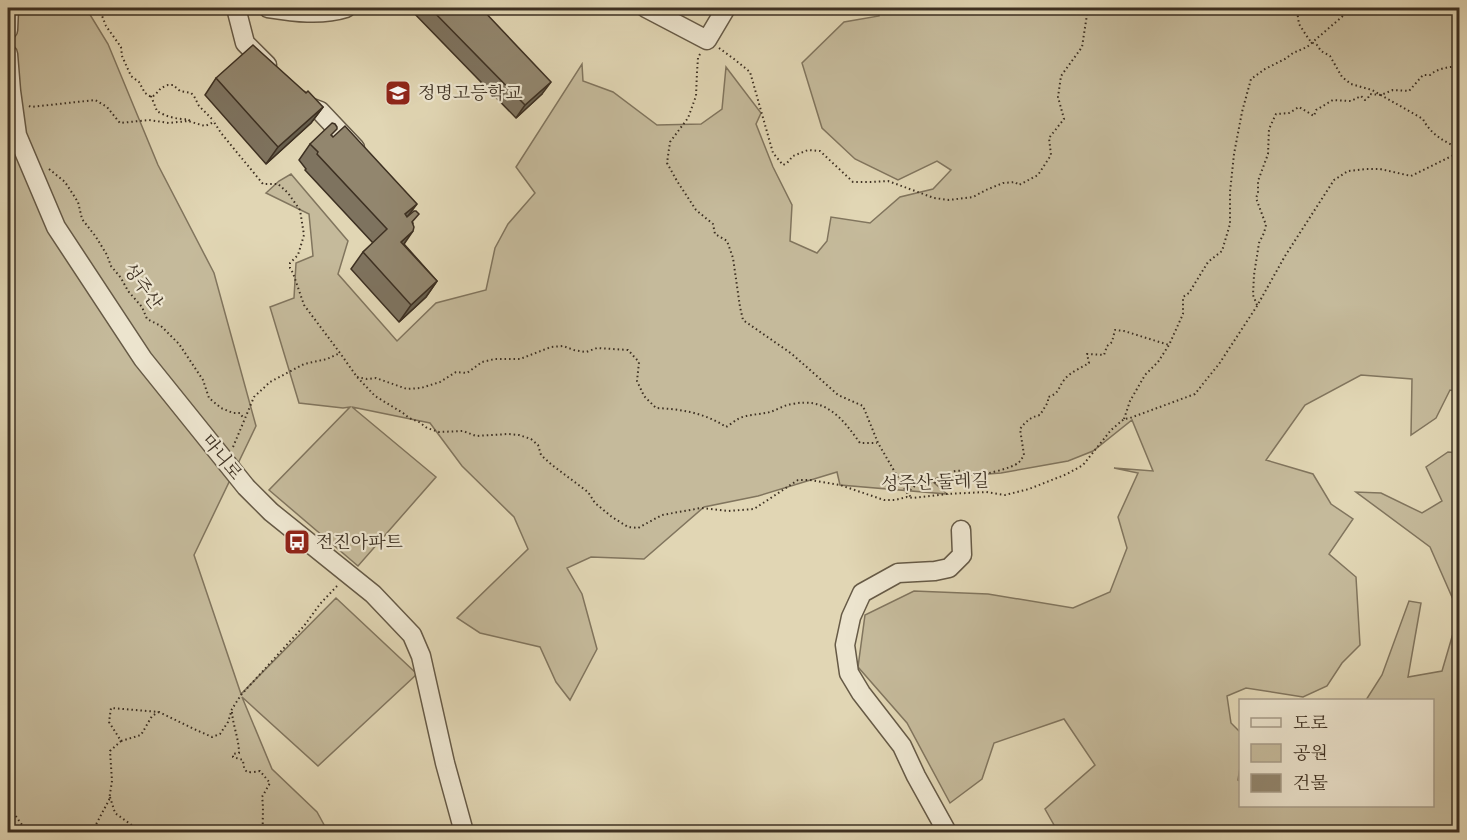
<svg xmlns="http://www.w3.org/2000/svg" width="1467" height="840" font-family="Alegreya,'Noto Serif KR',serif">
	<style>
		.green { fill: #c5ba9b; stroke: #81755e; stroke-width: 1.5 }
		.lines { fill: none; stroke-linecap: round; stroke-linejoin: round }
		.minor-casing { stroke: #665a46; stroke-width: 21 }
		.path { stroke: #3d3022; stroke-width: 2; stroke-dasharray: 1.5 3; stroke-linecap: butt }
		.minor { stroke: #ece4ce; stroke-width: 18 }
		.wall { fill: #7e735f; stroke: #3d3022; stroke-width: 1.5 }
		.shaded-wall { fill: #665e4d; stroke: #3d3022; stroke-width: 1.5 }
		.building { fill: #92866e; stroke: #3d3022; stroke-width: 1.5 }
		.labels { text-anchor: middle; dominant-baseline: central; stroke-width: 4.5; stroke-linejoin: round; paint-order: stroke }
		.poi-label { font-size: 18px; fill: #3d3022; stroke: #ece4ce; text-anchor: start }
		.street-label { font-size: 18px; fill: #3d3022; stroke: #ece4ce }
	</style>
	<rect width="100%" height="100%" fill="#e1d6b4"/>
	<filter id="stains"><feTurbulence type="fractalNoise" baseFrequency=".00333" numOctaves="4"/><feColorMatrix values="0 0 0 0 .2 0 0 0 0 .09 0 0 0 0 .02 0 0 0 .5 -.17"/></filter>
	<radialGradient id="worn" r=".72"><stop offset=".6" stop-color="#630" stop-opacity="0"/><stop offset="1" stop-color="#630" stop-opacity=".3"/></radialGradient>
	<path class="green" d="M8,8H86L108,44L158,165L214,273L256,426L194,555L241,694L336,598L417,674L318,766L242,697L272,769L317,812L328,832H8Z
		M878,8H1459V392L1450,390L1436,418L1411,435L1412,379L1361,375L1305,405L1266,460L1313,474L1331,504L1353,519L1329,554L1356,577L1360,645L1342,663L1327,686L1303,697L1246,688L1227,696L1231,723L1240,732V767L1238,780L1240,781V806H1432V700H1366L1382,675L1409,601L1421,603L1408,677L1442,671L1459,613L1430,547L1356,492L1381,493L1422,513L1442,501L1426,467L1448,452L1459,453V832H1304L1302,831L1296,832H1058L1045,809L1095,765L1064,719L994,743L982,779L950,803L907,723L858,667L865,615L914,591L988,594L1073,608L1110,592L1127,548L1118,517L1138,473L1114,468L1153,471L1132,420L1093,451L1068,461L1001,473L937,478L932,481L947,494L840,485L837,472L758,496L704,507L644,559L591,557L567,568L582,594L597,649L570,700L556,682L540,647L480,633L457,618L528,549L514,517L462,466L430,423L352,407L436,477L358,566L269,490L350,407L343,408L299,403L270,307L294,298L296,263L313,256L309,214L266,193L279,181L291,174L348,241L338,274L397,341L436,303L486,290L495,248L508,224L535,193L516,167L582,64L583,81L613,92L657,125L701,124L722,109L726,67L761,113L756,124L773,167L792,205L790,241L817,253L827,241L831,217L870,223L900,197L933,189L951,170L937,161L898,180L855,159L822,128L802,63L844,22L879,16Z"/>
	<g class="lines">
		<g class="minor-casing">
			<path id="minor" d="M236,8L245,43L267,65
				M268,8C294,12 321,16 346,8
				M646,8L707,40L726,8
				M8,30L9,8
				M8,54L11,91L17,135L56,227L143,359L246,487L271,512L373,594L412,635L421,656L445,763L464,832
				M300,100L307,106L320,111L355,148
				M947,832L916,776L902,746L861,693L849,673L845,645L851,617L862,593L898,573L935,571L949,568L962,555L961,530"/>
		</g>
		<path class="path" d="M99,8L106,26L121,47L122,56L131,76L139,82L145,93L151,97L155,95L161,88L168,85H173L180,91L191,93L194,96L199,106L214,121
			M1294,8L1297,11L1299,24L1306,35L1311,42L1317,45L1321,51L1330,56L1342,77L1351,84L1372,90L1423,119C1430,134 1445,142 1460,149
			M719,48L734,59L750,72L773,153L783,165L787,163L793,156L808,150L820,151L853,182H872L888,181L934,198L949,200L973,197L986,190L1003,183L1015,182L1019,185L1038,175L1051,155L1049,138L1064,119L1058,97L1061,76L1082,47L1088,8
			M700,54L698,58L697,72L696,96L688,118L670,142L667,163L677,181L696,210L713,224L715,234L727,241L733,258L740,307L743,320L792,354L838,395L863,406L878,443L907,493L911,497
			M151,96L157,111C164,116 179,120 188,119L190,121
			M29,106L31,107L95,100L107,107L120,123L149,120L169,123L188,121L205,126L214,122L221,133L263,184H278L288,193L300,210L304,235L298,255L290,263V268L293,273L304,305L340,353L357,377L375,396L403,413L409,418L419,422L427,428L439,432L463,431L476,436L508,434L519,435L531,439L538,445L541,455L552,465L588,492L595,503L612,517L628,527L638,528L662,515L701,508L728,511L754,509L798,480H810L840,485L884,500H895L907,497L913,498L947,494L986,492L1005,495L1029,489L1067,474L1083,465L1111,430L1124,419L1130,418L1195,394L1202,385L1219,364L1257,306L1285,256L1334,180L1348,171L1366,169H1380L1411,176L1460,152
			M49,169L65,182L78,202L82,219L96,237L107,255L111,266L121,278L128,291L142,307L147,319L161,326L179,344L203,380L209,398L221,408L233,413H240L244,419
			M1257,305L1253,295L1254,275L1259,243L1264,233L1266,225L1256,198L1258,193V181L1268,154L1269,129L1276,114L1289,113L1299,107L1314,116L1316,110L1333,100L1351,101L1361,96L1365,100L1368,98L1370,94L1381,95L1393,90L1409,91L1423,75H1430C1438,68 1449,67 1460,66
			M357,377L367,379L376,378L407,389L421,388L440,382L456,372L467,373L482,362L495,359H520L551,347L563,346L574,350L586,352L597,348L628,350L639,362L637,381L644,396L656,408C681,409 705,413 726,427C730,425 734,421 738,419C747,414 759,415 770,412C777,410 784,405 792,404C826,397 842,418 860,443H877
			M1124,419L1130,401L1145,375L1158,362L1169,345L1183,314V297L1189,293L1208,262L1222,251L1230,224V192L1234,154L1242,112L1251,79L1265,69L1285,59L1293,53L1307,47L1344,15L1349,8
			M233,447L254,397L270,382L304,364L327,359L340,353
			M907,493C911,489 917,483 922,482C928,482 930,485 936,482C942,478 948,472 956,471C964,470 971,474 979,474C986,475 1014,467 1018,463C1021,461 1022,458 1024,455L1020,429C1026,421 1031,417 1040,415L1048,402V397C1059,394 1058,388 1064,380C1070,372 1081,368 1089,363L1087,354L1104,355L1107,346L1112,342L1115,330L1124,331L1169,345
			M232,712C233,726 239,739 239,753L233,754V757L243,760C244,774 247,773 260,771L270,783L262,797C264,809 262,821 263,832
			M121,741L141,735L152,716L159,712
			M110,797L115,813L137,829L138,832
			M8,805L27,832
			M92,832L109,800L112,781L110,751L121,741L109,722L111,708L159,712L194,729L212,737L220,734L228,722L232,709L241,695L304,626L320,604L337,586"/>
		<use href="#minor" class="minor"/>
	</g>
	<path class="wall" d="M409,8H481L542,94L516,118Z
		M216,78L306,93L323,107L311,123L266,164L205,95Z
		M332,136L408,216L413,223L404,244L437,281L426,297L399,322L351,269L363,252L373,243L305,170L306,169L299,160L310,144Z"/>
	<path class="shaded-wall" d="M551,82L542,94L516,118L525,105Z
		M323,107L311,123L266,164L278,147Z
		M417,204L405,220V214Z
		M413,231L402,247L401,242Z
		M437,281L426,297L399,322L411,305Z"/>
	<path class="building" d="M430,8H481L551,82L525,105Z
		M253,45L306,93L308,91L323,107L278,147L216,78Z
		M332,123L335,124L337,127V129L331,135L333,137L345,126L417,204L405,214L407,217L414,211H416L419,214L412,222L414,227L413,231L401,242L437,281L411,305L363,252L387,229L317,154L318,152L310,144Z"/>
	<defs>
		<g id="school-square" transform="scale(1.35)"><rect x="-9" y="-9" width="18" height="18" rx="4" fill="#8f2418" stroke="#ece4ce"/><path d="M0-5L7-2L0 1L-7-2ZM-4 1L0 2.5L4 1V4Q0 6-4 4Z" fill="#fff"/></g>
		<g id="bus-square" transform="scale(1.35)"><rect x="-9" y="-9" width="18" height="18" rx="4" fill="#8f2418" stroke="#ece4ce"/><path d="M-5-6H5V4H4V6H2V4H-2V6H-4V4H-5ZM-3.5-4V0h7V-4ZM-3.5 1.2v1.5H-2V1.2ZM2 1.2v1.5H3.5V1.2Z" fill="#fff"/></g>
	</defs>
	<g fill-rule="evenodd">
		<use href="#school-square" x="398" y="93"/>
		<use href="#bus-square" x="297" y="542"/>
	</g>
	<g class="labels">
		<g class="poi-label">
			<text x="418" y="93">정명고등학교</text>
			<text x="316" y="542">전진아파트</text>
		</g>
		<g class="street-label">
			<text transform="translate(143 286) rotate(54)">성주산</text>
			<text transform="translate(222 457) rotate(51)">마니로</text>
			<text transform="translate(935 482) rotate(-2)">성주산 둘레길</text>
		</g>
	</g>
	<rect width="1467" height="840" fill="none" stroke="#e1d6b4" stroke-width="30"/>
	<rect x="9" y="9" width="1449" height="822" fill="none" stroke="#3d3022" stroke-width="3"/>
	<rect x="15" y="15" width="1437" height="810" fill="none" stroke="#3d3022" stroke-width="1.5"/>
	<rect x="1239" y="699" width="195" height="108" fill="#ece4ce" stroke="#a69c89" stroke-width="1.5"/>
	<rect x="1251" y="718" width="30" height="9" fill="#ece4ce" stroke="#a69c89" stroke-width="1.5"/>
	<text x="1293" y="729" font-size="18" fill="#3d3022">도로</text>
	<rect x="1251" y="744" width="30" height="18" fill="#c5ba9b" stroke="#a69c89" stroke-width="1.5"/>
	<text x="1293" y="759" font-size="18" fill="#3d3022">공원</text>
	<rect x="1251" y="774" width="30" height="18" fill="#92866e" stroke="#a69c89" stroke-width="1.5"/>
	<text x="1293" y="789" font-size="18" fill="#3d3022">건물</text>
	<rect width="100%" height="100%" filter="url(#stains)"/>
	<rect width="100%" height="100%" fill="url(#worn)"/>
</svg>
